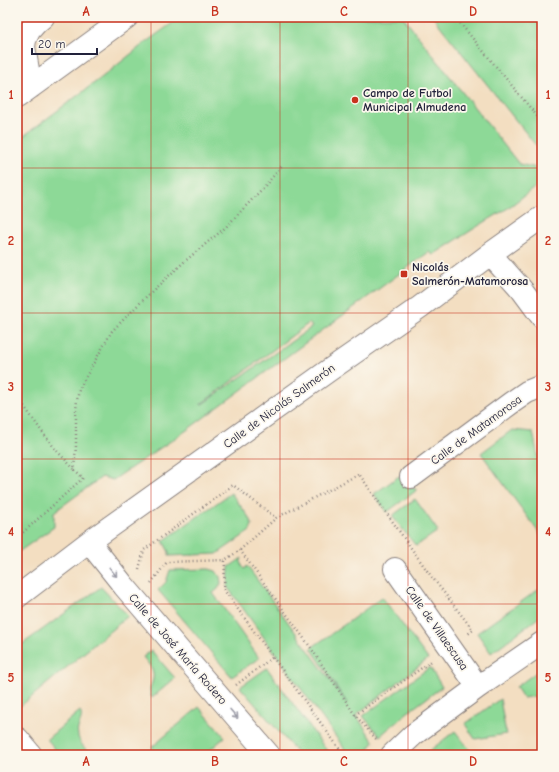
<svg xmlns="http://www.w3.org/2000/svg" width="559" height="772" font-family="'Comic Neue',sans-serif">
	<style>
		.green { fill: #8dd997; stroke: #587e69; fill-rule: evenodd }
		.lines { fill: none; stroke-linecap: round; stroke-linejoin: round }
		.minor-casing { stroke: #8a807e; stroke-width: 24 }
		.path { stroke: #8a807e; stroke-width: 2.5; stroke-dasharray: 1 3; stroke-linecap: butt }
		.minor { stroke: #fff; stroke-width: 22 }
		.oneway { stroke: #9c9ca7 }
		.grid { fill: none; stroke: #c8321e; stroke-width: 1; stroke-opacity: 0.55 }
		.poi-dot { fill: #c8321e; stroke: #fbf7ec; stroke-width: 1.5 }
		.labels { text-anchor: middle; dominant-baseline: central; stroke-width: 3.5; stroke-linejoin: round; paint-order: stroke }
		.poi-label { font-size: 12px; font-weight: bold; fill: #22223b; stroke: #fbf7ec; text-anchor: start }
		.street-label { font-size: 12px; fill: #22223b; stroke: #fbf7ec }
		.neatline { fill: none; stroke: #c8321e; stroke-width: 1.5 }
		.grid-label { font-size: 13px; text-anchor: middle; font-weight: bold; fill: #c8321e }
	</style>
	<rect width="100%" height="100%" fill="#fbf7ec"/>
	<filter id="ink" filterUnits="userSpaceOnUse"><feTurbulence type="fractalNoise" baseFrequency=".025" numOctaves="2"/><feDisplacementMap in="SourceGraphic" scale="8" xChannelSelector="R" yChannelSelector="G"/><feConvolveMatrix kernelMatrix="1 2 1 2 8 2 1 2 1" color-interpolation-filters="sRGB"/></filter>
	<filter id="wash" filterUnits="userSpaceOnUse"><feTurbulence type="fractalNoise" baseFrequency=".012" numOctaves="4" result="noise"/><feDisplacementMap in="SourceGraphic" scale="16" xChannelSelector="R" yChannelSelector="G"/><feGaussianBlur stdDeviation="0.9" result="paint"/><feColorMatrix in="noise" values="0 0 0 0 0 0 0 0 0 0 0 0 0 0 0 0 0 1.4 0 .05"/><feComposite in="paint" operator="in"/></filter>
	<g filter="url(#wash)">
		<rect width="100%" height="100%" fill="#f3dec1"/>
		<path class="green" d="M181,17H403L519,164L542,169V182L508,208L475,228L433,255L429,252L187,430L113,480L102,477L54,512V527L17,553V141L101,78L146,42ZM309,323L312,327L201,405V404Z
			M433,17H542V153Z
			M512,430L533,432L542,477V537L481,453Z
			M399,476L409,489L413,488L417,490L387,512L374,494Z
			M231,493L251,520L252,525L250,531L217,554L169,556V552L163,541Z
			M415,499L438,531L416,546L392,516Z
			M242,558C240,563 241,565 245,569L247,566L347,703L311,648L351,620L382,597L428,659L356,715L374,742L364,755H349L228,588L229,567Z
			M209,569L216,571L220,577L221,583L218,589L213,593L259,658L232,677L158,590L166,582L170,570Z
			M101,587L128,616L17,709V655L20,652L17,648Z
			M542,587V615L491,653L477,633Z
			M151,650L175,678L152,698C148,688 151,688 153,679C155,671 148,663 143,657Z
			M430,667L442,687L408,712L380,736L363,716Z
			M267,668L330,755H299L240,687Z
			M542,668V695L523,698L516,687Z
			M500,699L506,734L475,739L465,724Z
			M199,707L225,737L204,755H159L152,747Z
			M80,711C85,721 75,725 78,736C79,742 84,747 88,752L85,755H60L47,739Z
			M455,731L470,750L471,755H424Z"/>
	</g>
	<g filter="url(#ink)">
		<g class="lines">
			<g class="minor-casing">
				<path id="minor" d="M31,87L24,47L25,40L29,31L37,22L43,17
					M17,97L127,17
					M490,254L522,290L542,317
					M411,477L511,403L527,392L542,386
					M89,542L124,586L269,755
					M395,569L478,687
					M17,597L89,542L328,371L420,307L490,254L542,217
					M18,739L31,755
					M392,755L413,735L478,687L542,643"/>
			</g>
			<path class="path" d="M455,17L542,122
				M17,396L40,429L56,450L74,469
				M17,538L83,478L74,469L76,446V411L77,400L79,390L84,380L112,331L150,293L184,262L226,227L263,188L283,165
				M240,550L311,648L355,715L377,740
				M139,569L144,550L233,485L276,518
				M151,583L167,562L225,560
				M236,685L273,657
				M355,715L433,660
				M344,755L224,590L225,560L240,550L276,518L359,474L428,572L473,630L468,634"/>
			<use href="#minor" class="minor"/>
		</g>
		<defs><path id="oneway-shaft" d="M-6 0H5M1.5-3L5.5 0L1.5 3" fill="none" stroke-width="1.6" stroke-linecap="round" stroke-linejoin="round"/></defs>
		<g class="oneway">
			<use href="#oneway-shaft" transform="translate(113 572) rotate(51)"/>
			<use href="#oneway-shaft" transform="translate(234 714) rotate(49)"/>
		</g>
	</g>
	<path class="grid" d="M151,17V755M280,17V755M408,17V755M17,168H542M17,313H542M17,459H542M17,604H542"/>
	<g class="poi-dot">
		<circle cx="355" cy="100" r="4"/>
		<rect x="400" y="270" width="8" height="8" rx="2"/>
	</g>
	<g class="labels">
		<g class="poi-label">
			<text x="363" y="93">Campo de Futbol<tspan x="363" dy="14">Municipal Almudena</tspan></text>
			<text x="412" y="267">Nicolás<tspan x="412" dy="14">Salmerón-Matamorosa</tspan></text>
		</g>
		<g class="street-label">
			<text transform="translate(279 406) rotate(-36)">Calle de Nicolás Salmerón</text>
			<text transform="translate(476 430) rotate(-36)">Calle de Matamorosa</text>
			<text transform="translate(437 628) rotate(55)">Calle de Villaescusa</text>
			<text transform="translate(178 649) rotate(49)">Calle de José María Rodero</text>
		</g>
	</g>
	<rect width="559" height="772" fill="none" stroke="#fbf7ec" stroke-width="44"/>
	<path d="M32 48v6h65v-6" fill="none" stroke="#22223b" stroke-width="2"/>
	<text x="38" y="48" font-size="12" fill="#22223b" stroke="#fbf7ec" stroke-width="3" paint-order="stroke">20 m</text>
	<rect x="22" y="22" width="515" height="728" class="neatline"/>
	<g class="grid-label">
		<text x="86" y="16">A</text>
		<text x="215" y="16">B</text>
		<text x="344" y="16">C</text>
		<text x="473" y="16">D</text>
		<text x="11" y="99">1</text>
		<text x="548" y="99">1</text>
		<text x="11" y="245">2</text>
		<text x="548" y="245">2</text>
		<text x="11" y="391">3</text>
		<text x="548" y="391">3</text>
		<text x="11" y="536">4</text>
		<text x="548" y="536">4</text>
		<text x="11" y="682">5</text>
		<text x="548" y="682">5</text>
		<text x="86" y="766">A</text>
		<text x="215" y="766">B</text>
		<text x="344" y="766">C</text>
		<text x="473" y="766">D</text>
	</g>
</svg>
